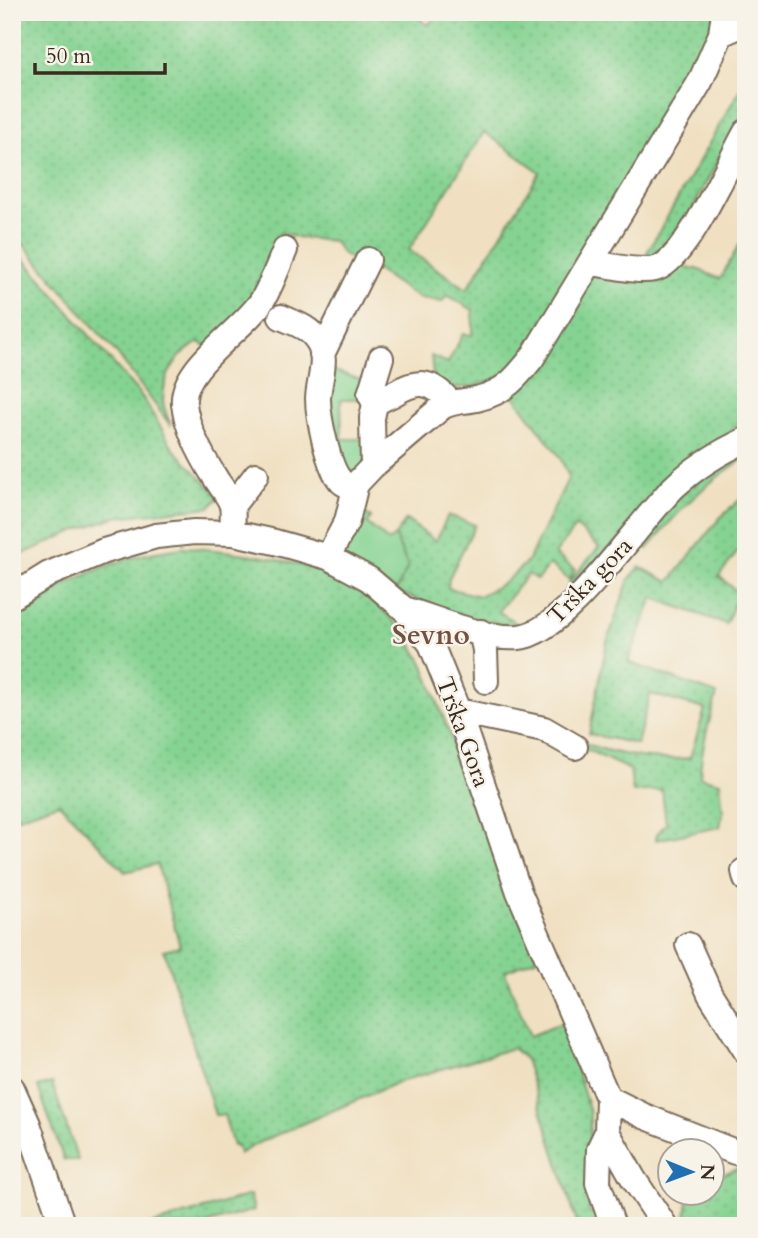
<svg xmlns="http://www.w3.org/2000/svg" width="758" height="1238" font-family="Cardo,serif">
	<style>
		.grass { fill: url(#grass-dots); stroke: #607e58; stroke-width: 2; fill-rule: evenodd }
		.garden { fill: #85d392; stroke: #607e58; stroke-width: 2 }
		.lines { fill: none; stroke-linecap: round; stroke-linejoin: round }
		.minor-casing { stroke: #7a6a57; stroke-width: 28 }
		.minor { stroke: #fff; stroke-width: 24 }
		.labels { text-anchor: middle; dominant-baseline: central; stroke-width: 5; stroke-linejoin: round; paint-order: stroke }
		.street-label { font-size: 24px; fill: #3b2a1e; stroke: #f7f3e8 }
		.quarter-label { font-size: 28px; font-weight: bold; fill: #744f44; stroke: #f7f3e8 }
	</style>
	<defs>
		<pattern id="grass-dots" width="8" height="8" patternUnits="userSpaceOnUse" patternTransform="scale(1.75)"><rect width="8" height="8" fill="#85d392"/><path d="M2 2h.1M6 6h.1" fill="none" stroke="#74b57d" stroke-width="1.8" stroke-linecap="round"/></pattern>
	</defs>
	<rect width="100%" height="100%" fill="#f7f3e8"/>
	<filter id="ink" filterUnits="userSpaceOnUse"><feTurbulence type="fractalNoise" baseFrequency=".0143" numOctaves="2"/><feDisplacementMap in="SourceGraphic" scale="14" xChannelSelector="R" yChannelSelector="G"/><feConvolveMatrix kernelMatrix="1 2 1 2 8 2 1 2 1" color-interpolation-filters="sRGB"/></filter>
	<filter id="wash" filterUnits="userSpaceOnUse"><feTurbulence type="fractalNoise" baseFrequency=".00686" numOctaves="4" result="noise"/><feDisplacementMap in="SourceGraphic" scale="28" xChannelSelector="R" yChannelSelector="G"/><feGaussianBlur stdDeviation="1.57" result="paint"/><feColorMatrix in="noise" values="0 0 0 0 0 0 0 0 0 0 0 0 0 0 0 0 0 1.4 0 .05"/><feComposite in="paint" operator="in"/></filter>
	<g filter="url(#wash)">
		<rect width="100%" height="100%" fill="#f0e0c1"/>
		<path class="grass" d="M12,12H412L427,25L442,12H719L712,39L515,371C484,384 469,393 434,384L431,356L448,363L463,334L472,335C475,326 471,319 473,310L447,295L442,302L419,298L362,261C347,260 341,254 334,241L294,237L281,232L253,294L209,349L200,342C178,352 163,375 163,400C163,408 168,418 171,426L118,355L18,238L12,242ZM484,132L540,172L467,289L409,250Z
			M746,70V107L672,248L640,265L743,84Z
			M746,233V413L721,445L536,625L565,593L571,580L599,547L576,526L555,554L575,570L569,580L550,564L537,580L528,574L498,611L519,625C476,624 435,607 396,591L408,567L395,536L406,520L436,541L448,515L475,525L449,578L448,588L479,596L504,583L528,561L569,477L560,457L511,392L595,271L676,265L697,269L720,279Z
			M12,245L143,398L173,448L219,497L210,507L115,517L72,532L12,559Z
			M746,447V458C706,481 676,513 648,549L636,539L674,499Z
			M746,494V551L744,553L739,550L719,576L739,593L726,624L653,598L628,662L717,694C709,722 701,748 700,777L720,782L723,812L720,827L656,840L657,834L666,824L662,790L633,792L630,770L577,745L578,741C612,754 654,762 690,758L705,709L650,694L637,744L589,734L607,642L629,579L640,567L669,582L719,519Z
			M186,547C286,557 371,567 423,663L497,861L538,958L505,971L507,978L530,1036L562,1023L590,1113L589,1213L603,1211L609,1226H578L525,1059L513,1048L401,1081L260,1142L239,1154L237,1145L233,1146L224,1115H215L164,950L180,946L157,864L125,872L59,803L12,819V615C53,590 96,566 143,555C157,551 172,550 186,547Z
			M52,1083L78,1160H64L38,1087Z
			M746,1165V1226H691L686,1220L688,1197L686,1193L712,1192L713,1178Z
			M250,1195L254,1210L199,1226H148Z"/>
		<path class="garden" d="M332,370L370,383L367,399H341L342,439H366L367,464L357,473L341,470L326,407Z
			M358,507L371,518L367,523L388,541L395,536L408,567L396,591L336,556Z"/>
	</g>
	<g filter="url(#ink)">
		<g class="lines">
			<g class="minor-casing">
				<path id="minor" d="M721,34L746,23
					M591,263C611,265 636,273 655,269C686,262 729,161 746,132
					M281,317C294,323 309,327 317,340C329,356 319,380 318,398C318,416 328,468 341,481C343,484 347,485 350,486L356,484
					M322,354L368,260
					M375,404C381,399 388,397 395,393C419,379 432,381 450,402
					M373,466L372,418L375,404L370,394L381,358
					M232,506L256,475
					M234,533C231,524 234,515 232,506C230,497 221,487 216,479C202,457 187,430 184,404C180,366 246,329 263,299C272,284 278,266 285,250
					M328,557L347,521L356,484L373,466L442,407C454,400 467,402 480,398C505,392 517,377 532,358L700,82L721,34L724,12
					M12,597L49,574L104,551L156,536L194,532L234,533L275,542L328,557L369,579L404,609L431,644L458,711L519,892L608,1098L644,1116L735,1152L746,1153
					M404,609C438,619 484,640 519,637C566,633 639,521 674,487C695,467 720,452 746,440
					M481,632L485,650L486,681
					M458,711L544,729L575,747
					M744,871L746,879
					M688,945L710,994L746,1051
					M12,1088L28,1124L63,1226
					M608,1098L607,1132L599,1149L598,1183L613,1226
					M607,1132L633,1178L665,1226"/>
			</g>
			<use href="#minor" class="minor"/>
		</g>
	</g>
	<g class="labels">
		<g class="street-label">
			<text transform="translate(590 581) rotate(-46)">Trška gora</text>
			<text transform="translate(463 732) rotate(70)">Trška Gora</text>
		</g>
		<g class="quarter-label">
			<text x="431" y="635">Sevno</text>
		</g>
	</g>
	<rect width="758" height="1238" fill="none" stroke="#f7f3e8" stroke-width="42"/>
	<g transform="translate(691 1172) rotate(91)"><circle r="33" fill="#f7f3e8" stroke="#aca397" stroke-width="2"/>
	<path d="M0-5L12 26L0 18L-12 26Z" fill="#1f6fb2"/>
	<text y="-10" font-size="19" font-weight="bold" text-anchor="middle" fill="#3b2a1e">N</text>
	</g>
	<path d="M35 63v10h130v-10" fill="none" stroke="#3b2a1e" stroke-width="3.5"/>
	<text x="46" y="63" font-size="21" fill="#3b2a1e" stroke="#f7f3e8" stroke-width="5" paint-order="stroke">50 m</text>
</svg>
